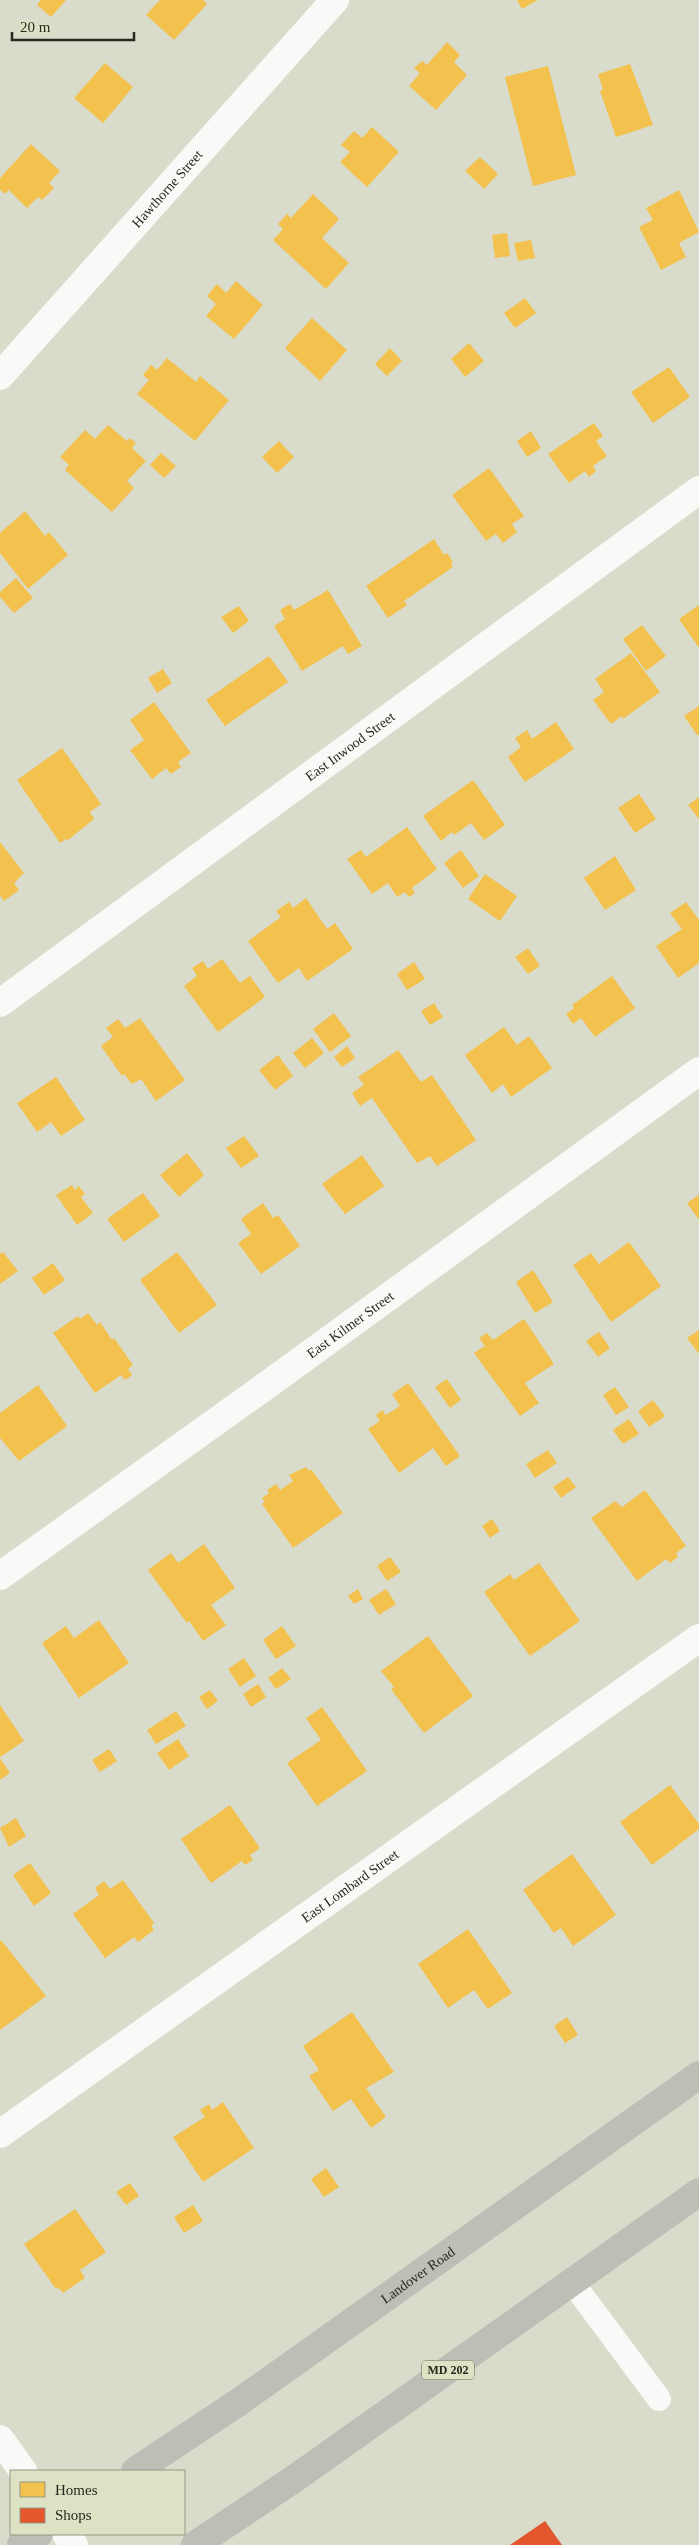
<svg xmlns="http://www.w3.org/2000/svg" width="699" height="2545" font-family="'Times New Roman',serif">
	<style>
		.homes { fill: #f2c14e }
		.shops { fill: #e4572e }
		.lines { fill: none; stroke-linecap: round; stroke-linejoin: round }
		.service { stroke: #f9faf7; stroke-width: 24 }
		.minor { stroke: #f9faf7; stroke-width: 28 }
		.tertiary { stroke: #f9faf7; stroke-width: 28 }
		.primary { stroke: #bdbeb6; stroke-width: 28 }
		.labels { text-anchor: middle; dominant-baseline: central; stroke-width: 5; stroke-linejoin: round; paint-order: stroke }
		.shield { fill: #dde2c5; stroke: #5e6050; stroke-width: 1 }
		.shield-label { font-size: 12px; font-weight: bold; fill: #27291e }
		.street-label { font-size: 14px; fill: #27291e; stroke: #dde2c5 }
	</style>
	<rect width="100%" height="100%" fill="#d9dccb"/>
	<path class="homes" d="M41,0H66L51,17L37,5Z
		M160,0H203L207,4L174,40L146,15Z
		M517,0H538L522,9Z
		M447,42L460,55L454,62L467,75L436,110L409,86L420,73L414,68L422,61L427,65Z
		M105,63L133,87L103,123L74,98Z
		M630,64L653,125L616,137L600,91L603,89L598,74Z
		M548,66L576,175L533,186L505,77Z
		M372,127L399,152L367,187L340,162L350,152L341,145L354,131L362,138Z
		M31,144L60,171L49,183L54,188L42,200L38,197L27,208L9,190L5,194L0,190V178Z
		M480,157L498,174L484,189L465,171Z
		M679,190L699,232L679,243L686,257L661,270L639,227L653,220L646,208Z
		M313,194L339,219L322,238L349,263L326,289L273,240L283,229L278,224L287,214L291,218Z
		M507,233L510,256L495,258L492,235Z
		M531,240L535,258L518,261L514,243Z
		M236,281L263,305L234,339L206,316L216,304L207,296L217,284L226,293Z
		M525,298L536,313L515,328L504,313Z
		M312,318L347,350L320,381L285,348Z
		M469,343L484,361L465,377L451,359Z
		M390,348L402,361L387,376L375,364Z
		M167,358L196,382L200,376L229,400L195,441L137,394L149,380L143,375L151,365L157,370Z
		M669,367L690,397L653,423L631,392Z
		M594,423L603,436L596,441L607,456L593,466L596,471L589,477L585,471L569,483L548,454Z
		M108,425L127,441L130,438L136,443L132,448L146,461L127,481L134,488L112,512L65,470L69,465L60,457L85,430L95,439Z
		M531,431L541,448L527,457L517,441Z
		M279,441L294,457L277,473L262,457Z
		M161,453L176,466L164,478L150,465Z
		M489,468L524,516L512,524L517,532L503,543L496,534L486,541L452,495Z
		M25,511L45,536L49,532L68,555L28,589L0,553V533Z
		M434,539L444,555L447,553L453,562L451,563L453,567L404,601L407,605L388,618L366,586Z
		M16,578L33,598L14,613L0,597V592Z
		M328,590L362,646L348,654L343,646L302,671L274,626L285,619L280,610L290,604L294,610Z
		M699,605V648L679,619Z
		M239,606L249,621L233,633L221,617Z
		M642,625L666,656L646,671L623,639Z
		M631,653L660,692L623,719L622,716L611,724L593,700L604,692L595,679Z
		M269,656L288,682L225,726L206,700Z
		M163,669L172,683L157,693L148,678Z
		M154,702L191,753L178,762L181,767L171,774L166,768L152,779L130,750L144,740L130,720Z
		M699,706V734L697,735L684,716Z
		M556,722L574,749L525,782L508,757L521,747L515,738L527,730L532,739Z
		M62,748L101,804L90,812L94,819L68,840L66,839L60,843L17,780Z
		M473,780L505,825L484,840L471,823L454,835L452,832L441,841L423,816Z
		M639,794L656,819L635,833L618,808Z
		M699,797V819L688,805Z
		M407,827L437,869L412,888L415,893L409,897L405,892L397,897L388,883L372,894L347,859L361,850L366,857Z
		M0,842L24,873L14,883L19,890L4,901L0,895Z
		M461,850L479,876L463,888L444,863Z
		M615,856L636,890L605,910L584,878Z
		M485,874L517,896L500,921L468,899Z
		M306,898L327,929L335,923L353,949L307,981L299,968L278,983L248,941L281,917L276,911L289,902L293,908Z
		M686,902L699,920V963L678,978L656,946L682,929L670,913Z
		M528,948L540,966L528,974L515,957Z
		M222,959L240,983L250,976L265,997L218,1032L184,986L197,976L192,968L203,961L208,969Z
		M414,962L425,979L407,990L397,974Z
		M612,976L635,1008L595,1037L581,1018L573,1024L566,1014L574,1008L572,1005Z
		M434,1003L443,1017L430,1025L421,1011Z
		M334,1013L351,1036L330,1052L313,1029Z
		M140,1018L185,1080L156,1101L141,1079L132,1084L124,1074L122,1076L101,1046L113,1037L106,1028L118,1019L125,1028Z
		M504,1027L517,1045L529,1036L552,1068L511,1097L503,1084L492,1093L465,1055Z
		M312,1038L324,1053L305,1068L293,1053Z
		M347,1046L355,1058L342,1067L334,1057Z
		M398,1050L421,1082L432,1075L476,1140L437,1166L430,1156L417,1163L372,1098L360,1106L352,1093L364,1085L358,1077Z
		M278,1055L293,1076L275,1090L259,1070Z
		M56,1077L85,1120L61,1136L51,1122L37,1132L17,1103Z
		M244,1136L259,1156L241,1168L226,1148Z
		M187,1153L204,1175L179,1197L160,1175Z
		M362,1155L384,1186L345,1214L322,1184Z
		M72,1185L75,1190L79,1186L85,1194L81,1197L93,1213L77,1225L56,1195Z
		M143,1193L160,1216L124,1242L107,1219Z
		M699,1195V1220L687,1203Z
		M263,1203L273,1218L278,1215L300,1246L261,1274L238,1243L251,1234L241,1219Z
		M629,1242L661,1286L611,1322L573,1265L591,1253L599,1264Z
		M3,1252L18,1271L0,1284V1254Z
		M177,1252L217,1305L179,1333L140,1280Z
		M53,1263L65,1280L44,1295L32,1278Z
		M533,1270L553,1302L535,1313L516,1282Z
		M88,1313L97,1325L100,1322L112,1340L114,1338L133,1365L128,1369L132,1375L125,1380L121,1375L95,1393L53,1333L78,1316L80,1319Z
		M524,1319L554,1364L525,1383L539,1403L520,1416L474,1353L485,1346L479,1338L487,1333L493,1340Z
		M699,1330V1354L687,1338Z
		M599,1332L610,1348L598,1357L586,1341Z
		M447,1379L461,1400L450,1408L435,1387Z
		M408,1383L460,1456L446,1466L433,1448L399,1473L368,1429L380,1421L376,1415L382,1410L386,1415L400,1406L392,1394Z
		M38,1385L67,1426L19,1461L0,1438V1413Z
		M615,1387L629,1407L616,1415L603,1395Z
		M653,1400L665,1416L649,1427L638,1411Z
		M629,1419L639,1434L623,1444L613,1430Z
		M548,1450L557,1463L535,1478L526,1464Z
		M306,1467L309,1471L311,1469L343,1513L293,1548L262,1504L265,1502L262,1498L269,1493L267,1490L276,1484L280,1490L293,1481L289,1475Z
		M568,1477L576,1487L561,1498L553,1487Z
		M645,1490L686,1546L676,1553L678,1557L670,1563L666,1559L637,1581L591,1518L615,1501L622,1507Z
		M492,1519L500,1531L490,1538L482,1526Z
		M204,1544L235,1588L211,1605L226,1625L203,1641L189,1621L187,1623L148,1570L171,1553L178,1563Z
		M390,1557L401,1572L387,1581L377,1566Z
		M539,1563L580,1621L530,1656L484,1592L510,1574L514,1580Z
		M358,1589L363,1599L354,1604L348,1596Z
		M386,1589L396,1604L379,1615L369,1600Z
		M99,1620L129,1663L79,1698L42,1643L66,1626L74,1638Z
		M282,1626L296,1646L276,1659L263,1640Z
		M428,1636L473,1696L424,1733L391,1689L394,1687L381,1671Z
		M244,1658L256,1676L240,1687L228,1669Z
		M282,1668L291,1679L276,1689L268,1678Z
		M258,1684L266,1697L251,1707L243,1694Z
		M210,1690L218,1701L207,1709L199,1697Z
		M0,1705L24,1741L0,1757Z
		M322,1707L367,1771L317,1806L287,1763L321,1740L306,1718Z
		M176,1711L186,1726L156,1744L147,1730Z
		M178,1739L189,1756L169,1770L157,1753Z
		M109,1749L117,1761L100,1772L92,1760Z
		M0,1758L10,1773L0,1780Z
		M670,1785L699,1824V1829L652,1865L620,1822Z
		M230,1805L260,1848L250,1855L253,1860L245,1865L242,1861L211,1883L181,1839Z
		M16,1818L26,1836L9,1847L0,1828Z
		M572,1854L616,1915L573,1946L561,1928L554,1933L523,1890Z
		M30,1863L51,1893L34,1906L13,1875Z
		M123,1880L154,1923L151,1926L154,1930L138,1942L134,1937L105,1958L73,1914L99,1895L95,1888L104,1881L110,1889Z
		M468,1929L512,1993L488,2009L474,1990L448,2008L418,1964Z
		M1,1940L46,1996L0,2030V1941Z
		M352,2012L394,2072L366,2088L386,2117L371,2128L351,2099L333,2111L309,2076L319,2070L303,2046Z
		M567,2017L578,2035L565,2043L554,2026Z
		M223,2102L254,2148L203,2182L173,2137L205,2117L200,2110L209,2104L212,2110Z
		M326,2168L339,2187L324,2197L311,2179Z
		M130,2183L139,2196L126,2205L116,2192Z
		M193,2205L203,2221L184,2233L174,2217Z
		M75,2209L106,2252L80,2270L85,2278L63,2293L58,2287L56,2289L24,2244Z"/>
	<path class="shops" d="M545,2521L562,2545H510Z"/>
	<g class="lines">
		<path class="service" d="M572,2282L659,2399"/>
		<g class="minor">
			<path id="s1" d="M0,376L335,0"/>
			<path id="s2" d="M0,1003L699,490"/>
			<path id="s3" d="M0,1576L267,1385L699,1071"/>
			<path id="s4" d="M0,2134L699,1638"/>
		</g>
		<path class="tertiary" d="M0,2439L23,2471
			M66,2534L74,2545"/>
		<g class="primary">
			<path id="s5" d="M135,2471L239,2402L699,2075"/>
			<path d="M21,2545L39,2534"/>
			<path d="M195,2545L294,2479L699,2192"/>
		</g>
	</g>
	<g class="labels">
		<rect class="shield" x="422" y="2360.5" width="52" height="19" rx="4"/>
		<g class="shield-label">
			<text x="448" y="2370">MD 202</text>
		</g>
		<g class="street-label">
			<text stroke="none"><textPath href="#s1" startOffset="251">Hawthorne Street</textPath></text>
			<text stroke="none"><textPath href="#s2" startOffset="434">East Inwood Street</textPath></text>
			<text stroke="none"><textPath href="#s3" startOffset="431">East Kilmer Street</textPath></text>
			<text stroke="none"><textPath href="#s4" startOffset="429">East Lombard Street</textPath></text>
			<text stroke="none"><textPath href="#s5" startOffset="344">Landover Road</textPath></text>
		</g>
	</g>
	<rect x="10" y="2470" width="175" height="65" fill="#dde2c5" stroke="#949882"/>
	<rect x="20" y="2482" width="25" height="15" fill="#f2c14e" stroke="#949882"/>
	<text x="55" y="2495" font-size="15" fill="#27291e">Homes</text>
	<rect x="20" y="2508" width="25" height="15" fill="#e4572e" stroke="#949882"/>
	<text x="55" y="2520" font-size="15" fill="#27291e">Shops</text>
	<path d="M12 32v8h122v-8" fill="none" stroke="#27291e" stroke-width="2.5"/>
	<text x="20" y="32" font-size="15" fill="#27291e" stroke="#dde2c5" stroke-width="4" paint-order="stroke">20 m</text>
</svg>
